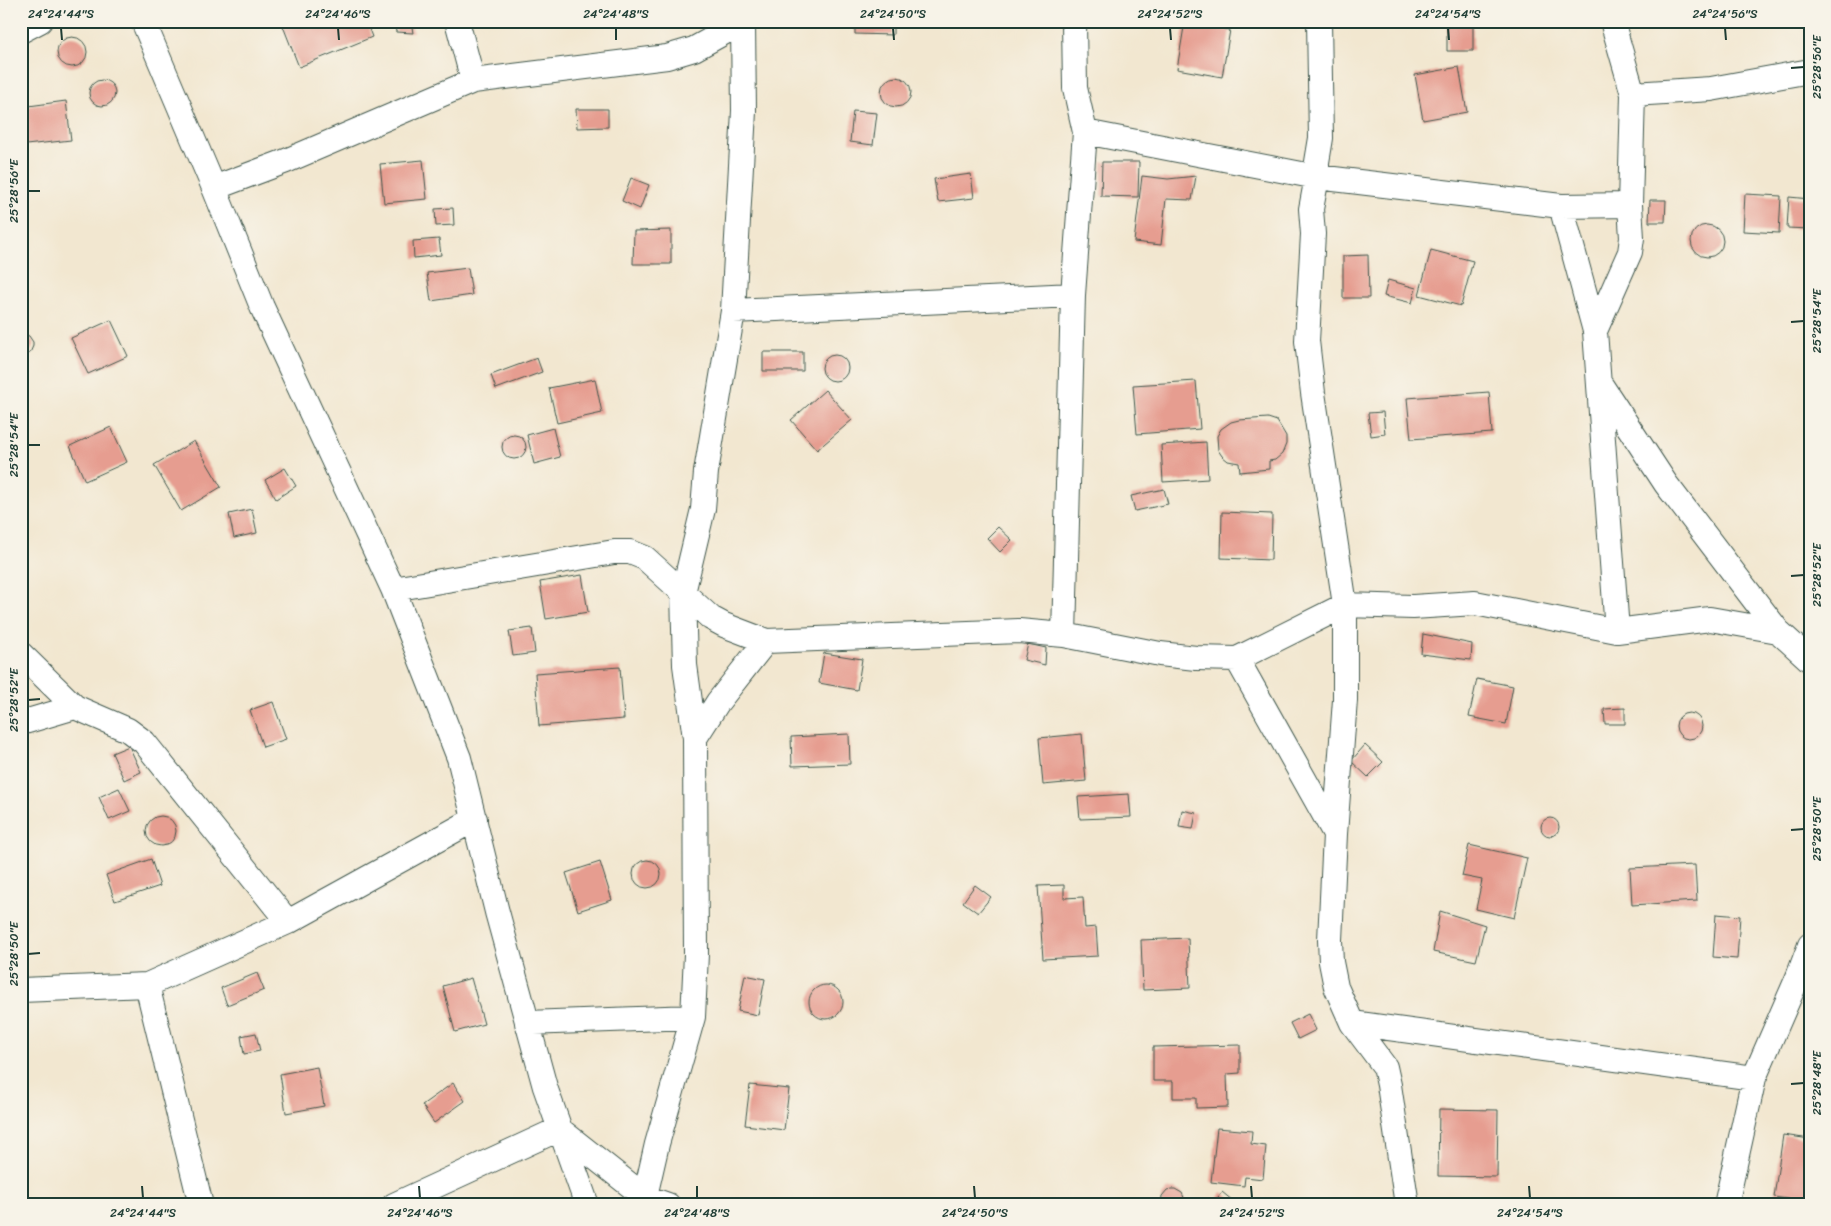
<svg xmlns="http://www.w3.org/2000/svg" width="1831" height="1226" font-family="Sriracha,sans-serif">
	<style>
		.building { fill: #e69d90 }
		.lines { fill: none; stroke-linecap: round; stroke-linejoin: round }
		.minor-casing { stroke: #3f564b; stroke-width: 26 }
		.minor { stroke: #fff; stroke-width: 24 }
		.ticks { fill: none; stroke: #1f3d34; stroke-width: 2 }
		.neatline { fill: none; stroke: #1f3d34; stroke-width: 2 }
		.ticks-label { font-size: 12px; text-anchor: middle; fill: #1f3d34 }
	</style>
	<rect width="100%" height="100%" fill="#f7f3e8"/>
	<filter id="ink" filterUnits="userSpaceOnUse"><feTurbulence type="fractalNoise" baseFrequency=".02" numOctaves="2"/><feDisplacementMap in="SourceGraphic" scale="10" xChannelSelector="R" yChannelSelector="G"/><feConvolveMatrix kernelMatrix="1 2 1 2 8 2 1 2 1" color-interpolation-filters="sRGB"/></filter>
	<filter id="wash" filterUnits="userSpaceOnUse"><feTurbulence type="fractalNoise" baseFrequency=".0096" numOctaves="4" result="noise"/><feDisplacementMap in="SourceGraphic" scale="20" xChannelSelector="R" yChannelSelector="G"/><feGaussianBlur stdDeviation="1.12" result="paint"/><feColorMatrix in="noise" values="0 0 0 0 0 0 0 0 0 0 0 0 0 0 0 0 0 1.4 0 .05"/><feComposite in="paint" operator="in"/></filter>
	<g filter="url(#wash)">
		<rect width="100%" height="100%" fill="#f2e7d0"/>
		<g id="blocks">
			<path class="building" d="M281,21H366L372,37L299,67Z
				M394,21H411L413,33L396,32Z
				M855,21H893V35L855,34Z
				M1185,21L1230,30L1222,77L1177,69Z
				M1447,21H1473V51H1447Z
				M57 52a15 15 0 1 1 30 0a15 15 0 1 1-30 0Z
				M1459,67L1467,112L1423,120L1415,75Z
				M881 92a15 15 0 1 1 30 0a15 15 0 1 1-30 0Z
				M89 93a13 13 0 1 1 26 0a13 13 0 1 1-26 0Z
				M66,101L71,140L26,145L21,107Z
				M576,109H608V127L577,128Z
				M853,111L877,113L873,145L850,142Z
				M423,160L427,199L384,203L380,164Z
				M1102,162H1139L1138,197L1101,196Z
				M971,174L974,198L938,202L934,179Z
				M1142,176L1168,179L1196,176L1192,200L1166,199L1161,245L1134,242Z
				M631,178L649,185L640,209L622,201Z
				M1745,194L1781,196L1779,233L1743,231Z
				M1789,197L1810,199V229L1787,228Z
				M1650,200H1666L1665,222H1649Z
				M453,208L454,225L436,226L435,209Z
				M1691 241a16 16 0 1 1 32 0a16 16 0 1 1-32 0Z
				M671,230V264H633L634,231Z
				M439,239L441,255L414,258L413,241Z
				M1431,250L1473,261L1461,306L1419,295Z
				M1368,255L1369,298H1343V256Z
				M468,268L472,295L431,301L427,273Z
				M1388,280L1416,288L1412,303L1384,296Z
				M111,320L128,356L88,374L71,338Z
				M21,333L29,336L33,342V346L30,353L23,357L21,356Z
				M763,352H803V371H763Z
				M822 368a13 13 0 1 1 26 0a13 13 0 1 1-26 0Z
				M537,358L542,372L496,389L491,375Z
				M595,379L602,413L557,423L549,388Z
				M1196,381L1200,429L1137,434L1133,385Z
				M825,390L852,420L817,450L791,420Z
				M1489,392L1492,433L1411,439L1407,398Z
				M1383,412L1385,434L1371,436L1368,413Z
				M1268,418L1277,421L1286,436V444L1282,454L1275,460L1269,461V469L1240,472L1239,463L1228,461L1222,456L1218,450L1217,436L1221,429L1231,422L1239,420Z
				M111,427L127,462L85,481L70,446Z
				M553,428L560,457L534,464L527,435Z
				M502 447a12 12 0 1 1 24 0a12 12 0 1 1-24 0Z
				M194,441L221,487L181,511L154,465Z
				M1206,442L1208,479L1163,482L1161,445Z
				M285,468L296,486L276,499L265,480Z
				M1164,489L1168,504L1135,511L1131,496Z
				M252,509L257,533L234,538L229,514Z
				M1222,512L1272,514L1271,560L1221,558Z
				M998,527L1012,540L1000,552L987,538Z
				M582,575L588,612L546,619L540,582Z
				M532,628L535,653L513,656L509,631Z
				M1423,634L1472,644L1471,660L1421,654Z
				M1028,644L1046,648L1045,665L1024,660Z
				M824,653L862,659L857,690L819,683Z
				M620,667L624,719L539,726L535,673Z
				M1477,679L1513,686L1506,724L1469,717Z
				M273,702L286,739L263,747L250,710Z
				M1625,708V724H1605L1604,709Z
				M1676 726a13 13 0 1 1 26 0a13 13 0 1 1-26 0Z
				M849,734L850,764L792,766L791,737Z
				M1082,734L1086,781L1043,785L1039,738Z
				M1365,745L1383,762L1368,777L1351,761Z
				M129,746L141,772L124,780L112,753Z
				M119,788L130,811L109,820L99,797Z
				M1129,794L1131,817L1080,819L1078,797Z
				M1182,810L1196,813L1193,829L1179,827Z
				M146 831a15 15 0 1 1 30 0a15 15 0 1 1-30 0Z
				M1541 827a9 9 0 1 1 18 0a9 9 0 1 1-18 0Z
				M1469,845L1527,858L1514,918L1476,909L1482,880L1462,876Z
				M151,859L160,886L115,901L106,875Z
				M633 874a14 14 0 1 1 28 0a14 14 0 1 1-28 0Z
				M600,862L612,900L578,911L566,873Z
				M1695,865L1697,901L1632,905L1630,868Z
				M975,885L991,897L978,913L963,902Z
				M1064,885V898L1083,897L1085,928L1096,927L1098,956L1043,959L1038,886Z
				M1440,911L1485,925L1476,961L1433,952Z
				M1716,914L1740,916L1737,959L1713,957Z
				M1188,938L1190,988L1143,990L1141,940Z
				M257,973L264,990L227,1005L221,988Z
				M745,975L765,979L758,1015L738,1011Z
				M471,978L484,1024L455,1032L443,986Z
				M809 1002a17 17 0 1 1 34 0a17 17 0 1 1-34 0Z
				M1308,1014L1316,1030L1298,1039L1290,1023Z
				M256,1033L260,1051L244,1054L241,1036Z
				M1240,1045V1073L1227,1074L1228,1107L1196,1108V1098H1173V1081H1153V1047Z
				M317,1067L324,1106L286,1113L280,1074Z
				M453,1083L465,1101L434,1123L422,1105Z
				M750,1085L789,1089L784,1130L745,1125Z
				M1439,1109L1498,1110L1497,1177L1438,1176Z
				M1217,1128L1252,1131L1251,1144L1266,1146L1263,1179L1245,1177L1244,1186L1211,1182Z
				M1783,1135L1810,1139V1202L1774,1197Z
				M1171,1189H1175L1182,1193L1185,1200L1184,1205H1161L1162,1196L1167,1190Z
				M1222,1192L1238,1205H1212Z"/>
		</g>
	</g>
	<g filter="url(#ink)">
		<use href="#blocks" fill-opacity="0" stroke="#3f564b" stroke-width="1"/>
		<g class="lines">
			<g class="minor-casing">
				<path id="minor" d="M143,21L214,188L262,307L393,589L459,758L497,912L545,1087L587,1205
					M457,21L473,81
					M1319,21L1321,138L1317,162V177L1311,209L1313,234L1307,341L1313,393L1345,605V700L1335,834L1330,940L1331,962L1336,987L1352,1023L1385,1067L1389,1085L1407,1205
					M1612,21L1633,94L1711,89L1810,71
					M21,31L40,21
					M1085,132L1317,177L1561,206L1630,205L1633,94
					M214,188L286,161L473,81L667,57L694,49L745,21
					M1561,206L1595,331L1617,631
					M733,311L1073,295
					M1595,331L1630,252L1632,238L1630,205
					M1599,382L1666,484L1778,631L1810,660
					M393,589L614,552H630L645,558L711,618L724,625L766,641
					M1064,635L1073,295L1085,132L1075,88L1074,21
					M21,654L75,707L128,730L144,742L288,922
					M1237,659L1335,834
					M21,723L75,707
					M695,738L685,665L683,593L703,509L706,472L733,311L744,111L743,23
					M147,985L201,1205
					M21,990L147,985L288,922L475,819
					M527,1023L693,1017
					M1352,1023L1754,1078
					M394,1205L559,1129L645,1197L668,1205
					M643,1205L657,1144L693,1017L696,954L695,738L718,702L766,641L1019,631L1064,635L1160,654L1196,658L1237,659L1345,605L1413,607L1475,603L1617,631L1710,619L1778,631
					M1726,1205L1754,1078L1798,977L1810,945"/>
			</g>
			<use href="#minor" class="minor"/>
		</g>
	</g>
	<path class="ticks" d="M61,28L62,40M338,28L339,40M616,28V40M893,28L894,40M1170,28L1171,40M1448,28L1449,40M1725,28L1726,40M1791,68L1804,67M28,191H40M1791,322L1804,321M28,445H40M1791,576L1804,575M28,700L40,699M1791,830L1804,829M28,954L40,953M1791,1084L1804,1083M142,1186L143,1198M419,1186L420,1198M697,1186V1198M974,1186L975,1198M1251,1186L1252,1198M1529,1186L1530,1198"/>
	<rect width="1831" height="1226" fill="none" stroke="#f7f3e8" stroke-width="55"/>
	<rect x="28" y="28" width="1776" height="1170" class="neatline"/>
	<g class="ticks-label">
		<text x="61" y="18">24°24'44"S</text>
		<text x="338" y="18">24°24'46"S</text>
		<text x="616" y="18">24°24'48"S</text>
		<text x="893" y="18">24°24'50"S</text>
		<text x="1170" y="18">24°24'52"S</text>
		<text x="1448" y="18">24°24'54"S</text>
		<text x="1725" y="18">24°24'56"S</text>
		<text transform="translate(1817 67) rotate(-90)" y="4">25°28'56"E</text>
		<text transform="translate(14 191) rotate(-90)" y="4">25°28'56"E</text>
		<text transform="translate(1817 321) rotate(-90)" y="4">25°28'54"E</text>
		<text transform="translate(14 445) rotate(-90)" y="4">25°28'54"E</text>
		<text transform="translate(1817 575) rotate(-90)" y="4">25°28'52"E</text>
		<text transform="translate(14 700) rotate(-90)" y="4">25°28'52"E</text>
		<text transform="translate(1817 829) rotate(-90)" y="4">25°28'50"E</text>
		<text transform="translate(14 954) rotate(-90)" y="4">25°28'50"E</text>
		<text transform="translate(1817 1083) rotate(-90)" y="4">25°28'48"E</text>
		<text x="143" y="1217">24°24'44"S</text>
		<text x="420" y="1217">24°24'46"S</text>
		<text x="697" y="1217">24°24'48"S</text>
		<text x="975" y="1217">24°24'50"S</text>
		<text x="1252" y="1217">24°24'52"S</text>
		<text x="1530" y="1217">24°24'54"S</text>
	</g>
</svg>
